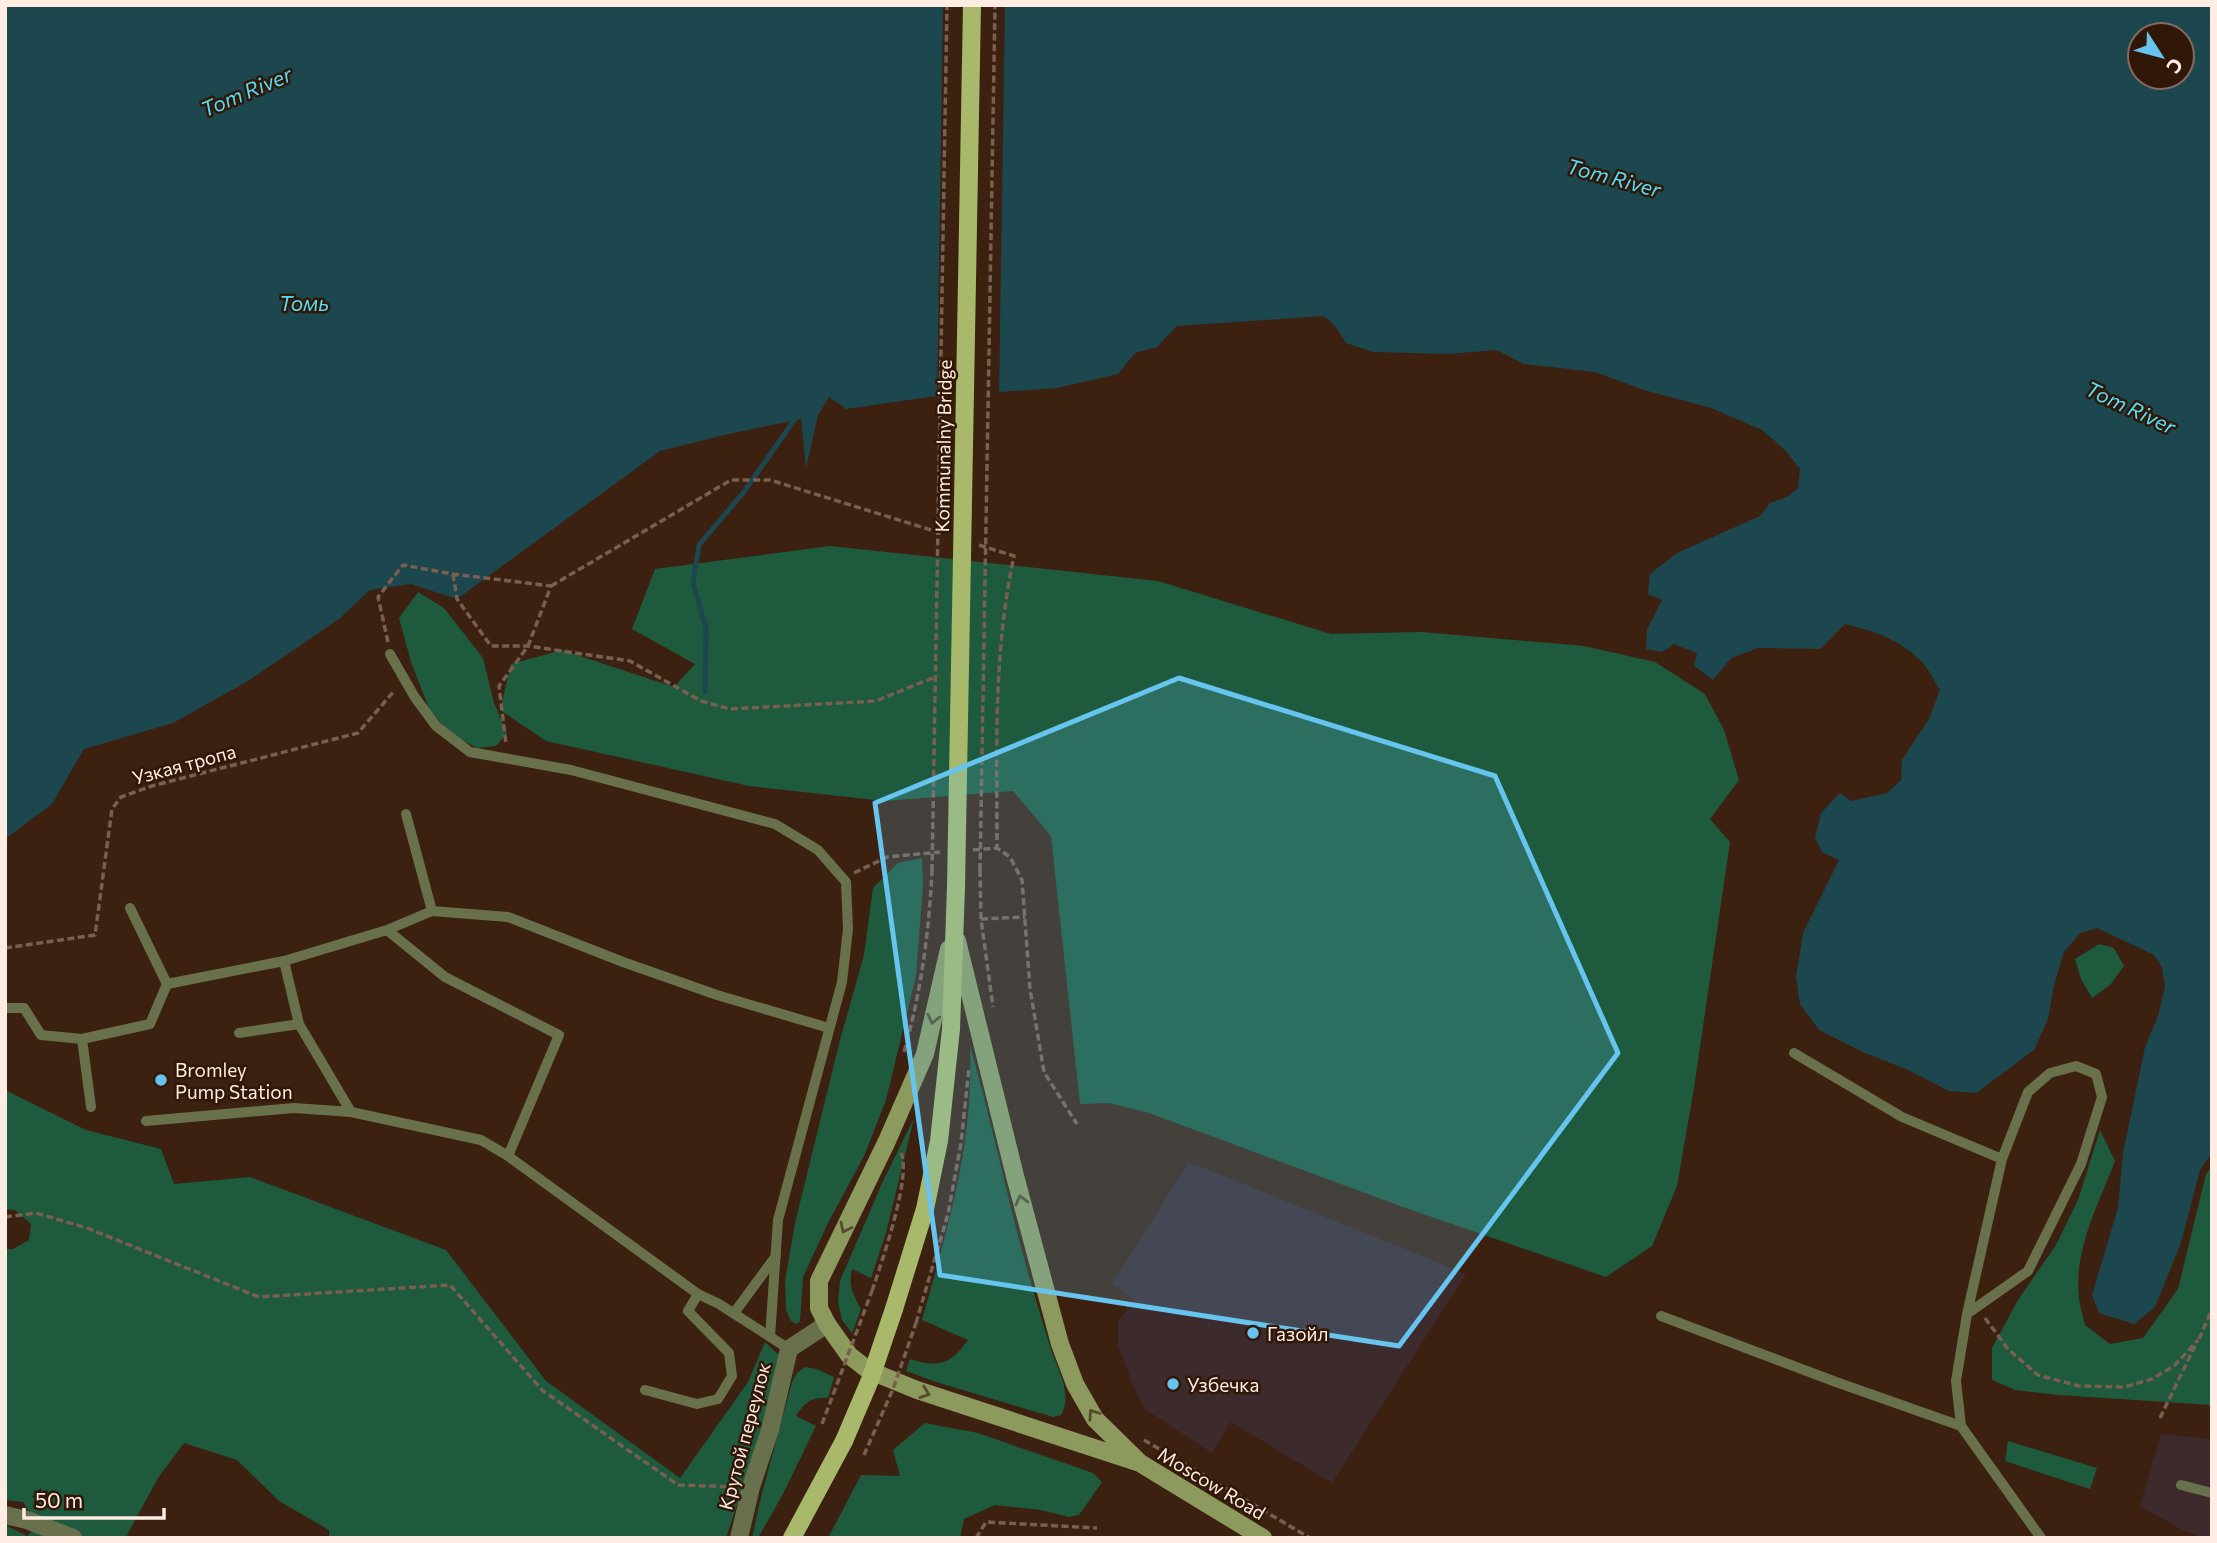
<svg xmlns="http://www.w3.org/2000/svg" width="2217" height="1543" font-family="Commissioner,sans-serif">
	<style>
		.industrial { fill: #3d2a2d }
		.green { fill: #1e5a3d }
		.water { fill: #1c474f; fill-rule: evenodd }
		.pier { fill: #3c2110 }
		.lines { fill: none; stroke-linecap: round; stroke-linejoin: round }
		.stream { stroke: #1c474f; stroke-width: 5 }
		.path { stroke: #785f50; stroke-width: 3.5; stroke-dasharray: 7 3.5; stroke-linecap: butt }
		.service { stroke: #68714c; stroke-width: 10 }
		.minor { stroke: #68714c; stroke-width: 18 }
		.secondary { stroke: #8c9a5e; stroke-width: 18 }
		.primary { stroke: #a8b96b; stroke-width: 18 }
		.path-bridge { stroke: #785f50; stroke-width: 3.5; stroke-dasharray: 7 3.5; stroke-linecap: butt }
		.primary-bridge { stroke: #a8b96b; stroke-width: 18 }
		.oneway { stroke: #554b2a }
		.marked { fill: #66c4ef; fill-opacity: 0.2; stroke: #66c4ef; stroke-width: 5; stroke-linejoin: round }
		.poi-dot { fill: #66c4ef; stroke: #311707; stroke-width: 2.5 }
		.labels { text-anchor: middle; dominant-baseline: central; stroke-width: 5; stroke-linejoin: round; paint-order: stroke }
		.street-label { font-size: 19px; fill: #ffece2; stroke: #311707 }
		.poi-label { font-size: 19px; fill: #ffece2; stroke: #311707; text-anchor: start }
		.water-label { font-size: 21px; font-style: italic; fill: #53def8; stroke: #311707 }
	</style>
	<rect width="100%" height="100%" fill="#3c2110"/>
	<path class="industrial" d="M1189,1162L1466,1274L1332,1483L1231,1422L1212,1453L1145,1409L1134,1388L1118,1345V1321L1135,1300L1112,1284Z
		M2161,1434L2212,1439V1538H2204L2184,1531L2140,1506Z"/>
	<path class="green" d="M830,546L1158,581L1331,634L1421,632L1584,646L1655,662L1705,694L1724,730L1739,780L1710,819L1730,842L1694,1088L1677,1186L1652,1246L1606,1277L1403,1207L1149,1113L1109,1103L1080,1104L1051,836L1013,791L884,801L749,786L546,741L500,710L511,664L562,650L674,687L695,664L632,629L655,569Z
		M418,592L444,608L483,658L494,703L507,733L496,746L477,748L451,734L430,711L411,662L399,618Z
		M922,858L923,886L916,976L886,1100L864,1156L828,1223L803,1277L800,1321L797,1324L791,1321L786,1310L785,1281L795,1223L840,1040L864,955L873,888L898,863Z
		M2099,944L2114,948L2124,966L2110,985L2092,998L2081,979L2075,959Z
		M970,1046C987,1105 1000,1165 1015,1224C1025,1264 1037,1304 1049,1343C1055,1366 1074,1392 1061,1415L1053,1417L936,1382L906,1371L910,1359C939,1368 950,1365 968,1340L922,1320C948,1227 974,1144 970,1046Z
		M5,1090L86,1130L161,1149L174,1184L250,1177L446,1250L546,1381L680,1478L748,1382L765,1342L781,1357L755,1450L726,1538H329V1530L279,1501L237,1460L184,1443L158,1478L127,1535L129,1538H5V1525L27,1536L37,1526L23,1502L5,1500V1249H13L29,1240L31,1224L15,1210L5,1209Z
		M914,1118L886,1233L871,1278L852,1269C848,1285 853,1295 861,1309L852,1333L842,1320L838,1302L840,1281L883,1181Z
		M2100,1130L2115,1161C2099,1203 2073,1251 2079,1298C2080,1307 2083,1316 2085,1325L2110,1344L2143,1338L2178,1289L2206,1174L2212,1167V1405L2059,1395L2015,1390L1992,1380V1348L2018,1300L2056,1245L2078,1200Z
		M805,1367L816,1369L834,1377L828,1398C812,1396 804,1403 796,1416L816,1426L783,1494L758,1538H752L761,1497L792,1382L797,1373Z
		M925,1423L978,1433L1093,1473L1102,1482L1079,1515L1069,1517L1041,1510L995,1505L964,1519L960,1538H828L861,1475L900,1476L893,1450Z
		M2008,1441L2097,1468L2090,1489L2005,1461Z"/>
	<path class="water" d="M5,5H2212V1153L2200,1170L2181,1243L2155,1307L2134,1324L2099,1313L2092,1295L2118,1208L2123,1153L2145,1047L2158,1016L2165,987L2162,967L2154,955L2097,928L2080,933L2064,952L2054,985L2048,1019L2034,1050L1976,1093L1949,1091L1906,1069L1865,1053L1819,1030L1800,1004L1796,977L1803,933L1839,860L1822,852L1815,838L1821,813L1840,793L1851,801L1887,793L1901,780L1902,760L1929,719L1940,690C1934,682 1930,670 1922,662C1901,640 1874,631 1845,624L1820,649L1758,648L1731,658L1713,680L1694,666L1697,653L1674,644L1662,652L1646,649L1647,630L1662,600L1648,594L1650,574L1677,553L1760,516L1770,503L1787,497L1798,488L1800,469L1786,451L1762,430L1711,408L1644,390L1595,372L1524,364L1497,350L1448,354L1373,352L1346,343L1336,327L1324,316L1177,326L1157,347L1135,353L1118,374L1057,388L929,397L846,409L829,397L818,415L806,468L801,419L724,435L660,451L457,599L411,584L370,590L339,619L248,681L173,723L84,749L52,804L5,839ZM2140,35H2182V77H2140Z"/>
	<path class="pier" d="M943,5H1005L999,395L937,400Z"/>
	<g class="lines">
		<path class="stream" d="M705,692L706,628L693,583L699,545L743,493L797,416"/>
		<path class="path" d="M979,545L1014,556C993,654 997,748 997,848
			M453,574L457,599L491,646H528L630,661L701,701L730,709L876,701L935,677
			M551,586L731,480H770L944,534
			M388,642L378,597L403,565L453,574L551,586L528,646L499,686L506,744
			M973,850L997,848L1010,857L1022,880L1030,989L1044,1072L1077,1124
			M980,870L981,919L993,1007
			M854,873L887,857L940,852
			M981,919L1025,917
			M5,948L95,935L112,809L121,797L152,786L358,733L394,691
			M904,1052C921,993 929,932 932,871
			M5,1217L36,1213L87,1228L259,1297L450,1285L542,1390L678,1485L735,1487
			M872,1291C881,1264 912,1176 901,1153
			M1985,1318L2008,1349L2038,1375L2079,1386L2124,1387L2152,1379L2174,1366L2198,1340
			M916,1323L948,1214L961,1143L969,1068
			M2199,1339L2212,1309
			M2160,1418L2195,1346
			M1144,1440L1310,1538
			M976,1538L986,1522L1097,1528"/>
		<path class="service" d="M390,654L414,696L436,726L470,752L571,770L775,824L818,850L846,882L848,929L842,982L778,1220L770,1337
			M406,814L432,911
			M130,908L167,984
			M387,930L445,977L559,1035L508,1156
			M284,961L299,1024L351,1112
			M5,1008H24L41,1035L82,1039L150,1024L167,984L284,961L387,930L432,911L508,917L623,962L717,995L829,1028
			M239,1033L299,1024
			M82,1039L91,1107
			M1794,1053L1902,1117L2002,1159
			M146,1121L294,1108L351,1112L481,1140L508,1156L698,1294L719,1304L789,1349
			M734,1313L776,1256
			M1661,1316L1836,1382L1961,1426L2041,1538
			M645,1390L697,1404L718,1399L732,1376L729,1353L688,1311L698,1294
			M1961,1426L1956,1381L1967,1314L2028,1271L2081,1164L2102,1097L2096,1074L2076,1066L2050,1073L2028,1092L2002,1159L1967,1314
			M2181,1485L2212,1493"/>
		<path class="minor" d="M5,1515L27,1520L73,1538
			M739,1538L751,1487L770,1430L789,1349L827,1324"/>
		<path class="secondary" d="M957,941L1015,1176L1060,1344L1075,1384L1095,1419L1140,1463L1263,1538
			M949,949L925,1054L887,1141L819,1281V1308L827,1324L849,1355L868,1370L917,1390L1140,1463"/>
		<path class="primary" d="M894,1309L925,1209L939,1141L951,1029L956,887
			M792,1538L844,1441"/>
		<path class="path-bridge" d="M980,870L995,5
			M932,871L947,5
			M822,1424L872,1291
			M864,1455L893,1389L916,1323"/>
		<path class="primary-bridge" d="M956,887L972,5
			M844,1441L870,1380L894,1309"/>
	</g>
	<defs><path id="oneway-chevron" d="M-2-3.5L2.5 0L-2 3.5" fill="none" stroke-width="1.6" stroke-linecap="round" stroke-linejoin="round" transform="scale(1.75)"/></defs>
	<g class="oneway">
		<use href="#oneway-chevron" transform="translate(933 1019) rotate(103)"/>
		<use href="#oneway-chevron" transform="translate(1021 1200) rotate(-105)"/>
		<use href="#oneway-chevron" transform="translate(845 1228) rotate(116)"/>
		<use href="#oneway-chevron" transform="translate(925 1393) rotate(19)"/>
		<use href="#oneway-chevron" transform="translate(1093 1414) rotate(-124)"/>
	</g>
	<path class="marked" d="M1179,678L1495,776L1618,1053L1399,1346L940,1275L875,803Z"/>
	<g class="poi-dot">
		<circle cx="161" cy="1080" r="7"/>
		<circle cx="1253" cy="1333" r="7"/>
		<circle cx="1173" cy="1384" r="7"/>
	</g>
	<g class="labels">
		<g class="street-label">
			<text transform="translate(943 446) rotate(-89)">Kommunalny Bridge</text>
			<text transform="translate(184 764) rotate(-15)">Узкая тропа</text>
			<text transform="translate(744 1436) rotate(-75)">Крутой переулок</text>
			<text transform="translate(1212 1483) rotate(31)">Moscow Road</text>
		</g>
		<g class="poi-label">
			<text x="175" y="1069">Bromley<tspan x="175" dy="22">Pump Station</tspan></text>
			<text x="1267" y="1333">Газойл</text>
			<text x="1187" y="1384">Узбечка</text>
		</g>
		<g class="water-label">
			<text transform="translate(246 91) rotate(-23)">Tom River</text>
			<text transform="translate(1614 177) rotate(15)">Tom River</text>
			<text x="304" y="302">Томь</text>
			<text transform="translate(2131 407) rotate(25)">Tom River</text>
		</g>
	</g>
	<rect width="2217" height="1543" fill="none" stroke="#ffece2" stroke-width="14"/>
	<g transform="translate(2161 56) rotate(126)"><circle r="33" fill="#311707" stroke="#836c5f" stroke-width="2"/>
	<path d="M0-5L12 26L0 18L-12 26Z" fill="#66c4ef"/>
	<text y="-10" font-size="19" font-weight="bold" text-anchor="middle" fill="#ffece2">С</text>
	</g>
	<path d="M24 1508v10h140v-10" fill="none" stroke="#ffece2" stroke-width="3.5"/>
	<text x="35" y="1508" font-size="21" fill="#ffece2" stroke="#311707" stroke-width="5" paint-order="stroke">50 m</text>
</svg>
